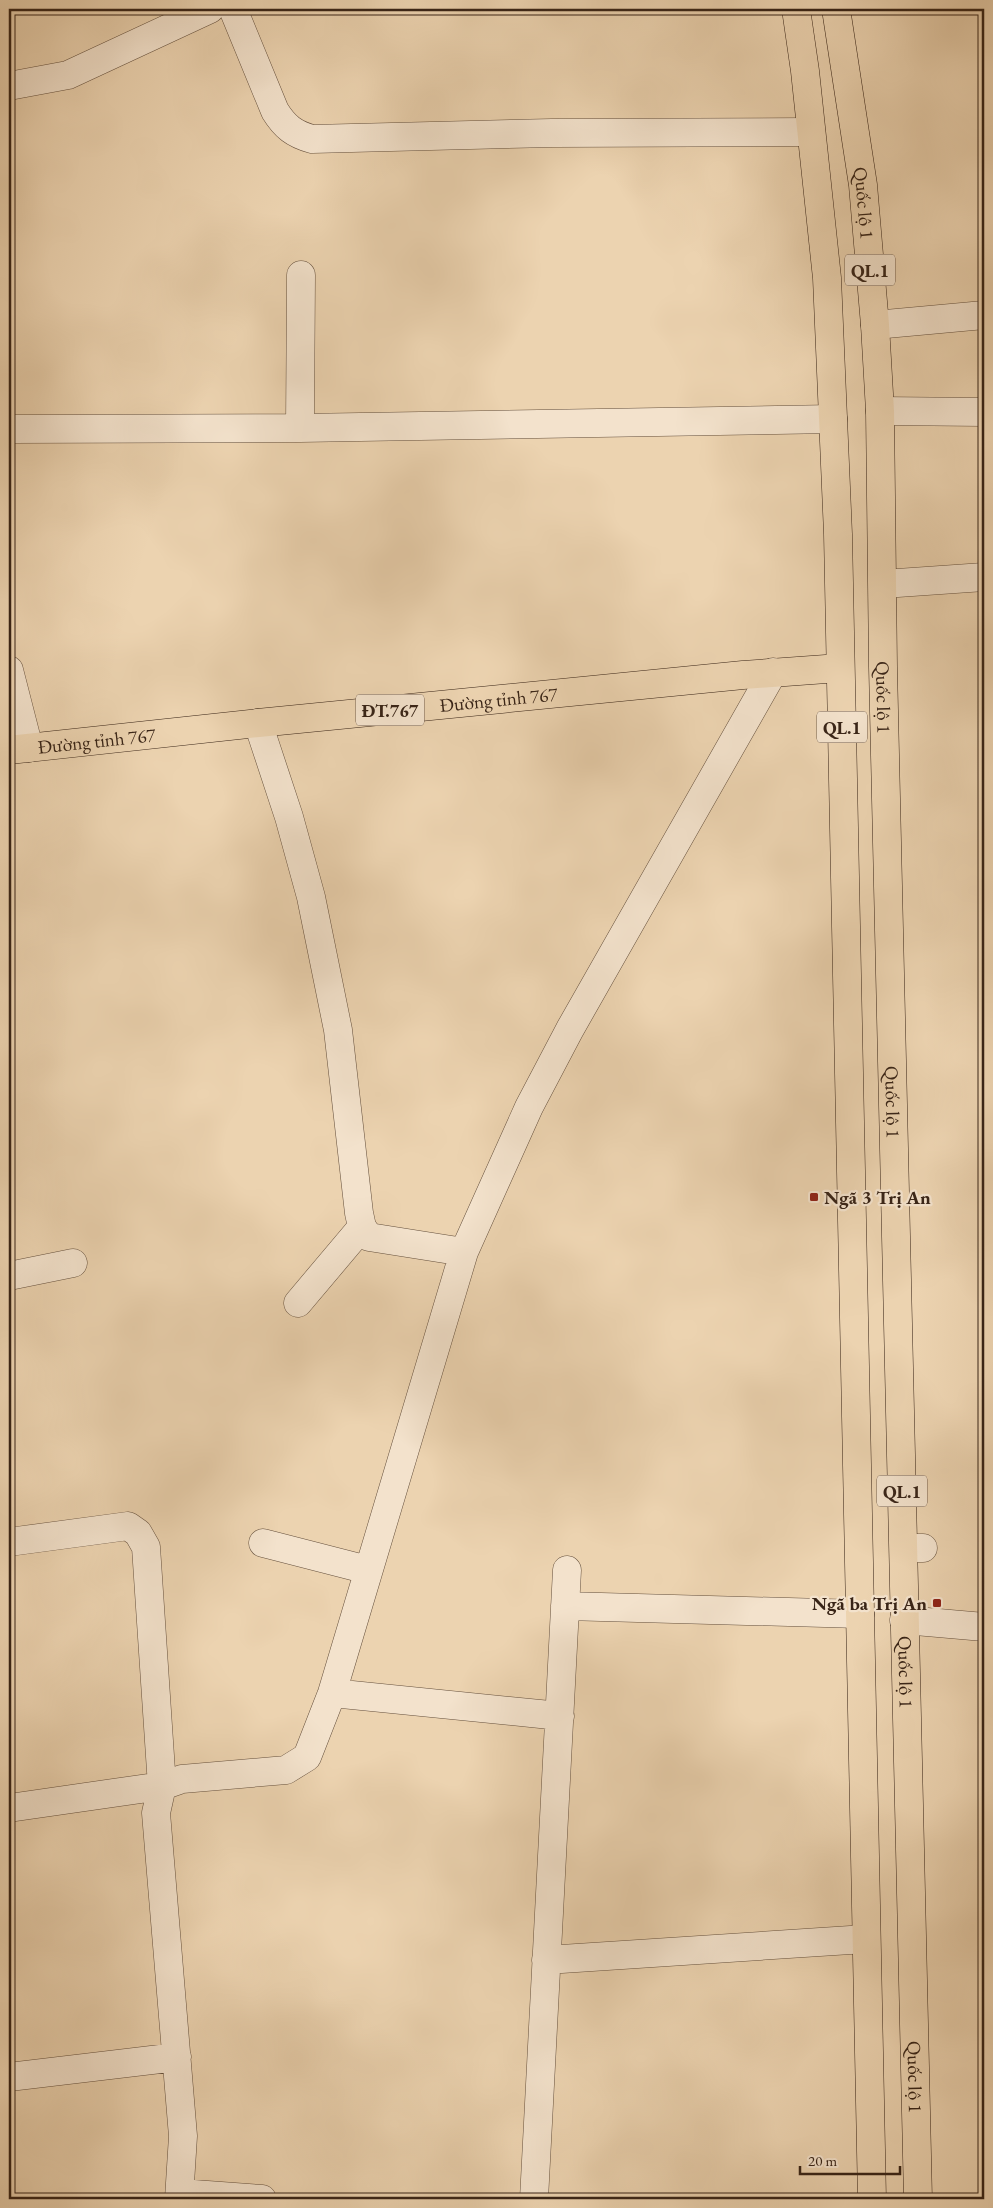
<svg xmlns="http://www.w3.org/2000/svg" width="993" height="2208" font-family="'EB Garamond',serif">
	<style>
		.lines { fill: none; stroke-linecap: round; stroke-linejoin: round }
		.minor-casing { stroke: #65503d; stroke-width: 29 }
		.major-casing { stroke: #382417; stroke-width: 29 }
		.highway-casing { stroke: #382417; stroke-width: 29 }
		.minor { stroke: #f3e2cc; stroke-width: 28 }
		.major { stroke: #ecd3b0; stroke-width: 28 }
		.highway { stroke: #ecd3b0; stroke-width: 28 }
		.poi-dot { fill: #8f2418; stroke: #f3e2cc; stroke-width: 2 }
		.labels { text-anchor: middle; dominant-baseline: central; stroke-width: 4.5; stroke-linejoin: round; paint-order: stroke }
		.shield { fill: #f3e2cc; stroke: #705d4d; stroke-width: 1 }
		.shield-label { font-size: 18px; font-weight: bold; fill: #382417 }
		.street-label { font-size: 19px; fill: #382417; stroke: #f3e2cc }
		.poi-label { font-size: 19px; font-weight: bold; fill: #382417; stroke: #f3e2cc; text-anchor: start }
	</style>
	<rect width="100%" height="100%" fill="#ecd3b0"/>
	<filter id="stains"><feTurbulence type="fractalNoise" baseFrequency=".004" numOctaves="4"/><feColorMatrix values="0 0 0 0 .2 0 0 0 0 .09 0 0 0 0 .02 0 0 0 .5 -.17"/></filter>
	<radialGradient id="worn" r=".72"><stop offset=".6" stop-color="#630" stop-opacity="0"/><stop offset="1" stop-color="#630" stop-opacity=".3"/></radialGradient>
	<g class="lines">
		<g class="minor-casing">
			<path id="minor" d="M233,9L275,111C285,127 294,134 312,139L552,133L811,132
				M9,86L68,75L210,9
				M875,325L984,315
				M880,411L984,412
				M300,428L301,275
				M9,429L300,428L833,419
				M883,584L984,577
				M9,670L29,748
				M258,723L289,817L311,897L338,1030L359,1213L362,1227L369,1237L464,1252
				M9,1276L73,1263
				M298,1303L362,1227
				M9,1542L128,1526L138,1533L146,1547L162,1786L156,1813L183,2136L179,2199
				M263,1543L368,1570
				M904,1548H923
				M565,1606L860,1614
				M904,1620L984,1627
				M332,1693L560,1716
				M9,1808L162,1786L182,1779L286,1770L307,1757L332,1693L464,1252L529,1107L570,1029L773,672
				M546,1960L866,1939
				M9,2077L177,2057
				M180,2193L262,2199
				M534,2199L567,1570"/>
		</g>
		<g class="major-casing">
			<g id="major">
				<path id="s1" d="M9,750L258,723L743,675L840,668"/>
			</g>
		</g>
		<g class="highway-casing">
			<g id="highway">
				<path d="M796,9L805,71L827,278L838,534L872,2199"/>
				<path id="s2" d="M836,9L863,185L875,325L880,411L883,667L918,2199"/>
			</g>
		</g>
		<use href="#minor" class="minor"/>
		<use href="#major" class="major"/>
		<use href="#highway" class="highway"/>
	</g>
	<g class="poi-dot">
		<rect x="809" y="1192" width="10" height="10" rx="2.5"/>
		<rect x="932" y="1598" width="10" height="10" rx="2.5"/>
	</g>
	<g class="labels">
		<g class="shield">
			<rect x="845" y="254.5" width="50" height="31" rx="4"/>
			<rect x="356" y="694.5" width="68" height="31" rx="4"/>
			<rect x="817" y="711.5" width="50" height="31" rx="4"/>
			<rect x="877" y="1475.5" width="50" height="31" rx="4"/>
		</g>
		<g class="shield-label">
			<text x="870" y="270">QL.1</text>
			<text x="390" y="710">ĐT.767</text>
			<text x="842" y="727">QL.1</text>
			<text x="902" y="1491">QL.1</text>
		</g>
		<g class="street-label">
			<text stroke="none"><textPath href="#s2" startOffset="196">Quốc lộ 1</textPath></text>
			<text stroke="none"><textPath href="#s2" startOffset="691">Quốc lộ 1</textPath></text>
			<text stroke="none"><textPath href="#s1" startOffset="492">Đường tỉnh 767</textPath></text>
			<text stroke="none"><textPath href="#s1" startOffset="88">Đường tỉnh 767</textPath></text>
			<text stroke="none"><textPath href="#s2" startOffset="1096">Quốc lộ 1</textPath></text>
			<text stroke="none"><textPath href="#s2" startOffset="1666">Quốc lộ 1</textPath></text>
			<text stroke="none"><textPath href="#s2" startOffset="2071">Quốc lộ 1</textPath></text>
		</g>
		<g class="poi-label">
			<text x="824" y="1197">Ngã 3 Trị An</text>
			<text x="927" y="1603" text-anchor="end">Ngã ba Trị An</text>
		</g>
	</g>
	<rect width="993" height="2208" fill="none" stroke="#ecd3b0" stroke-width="30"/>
	<rect x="10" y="10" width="973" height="2188" fill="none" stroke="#382417" stroke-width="2.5"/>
	<rect x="15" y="15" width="963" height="2178" fill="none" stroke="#382417"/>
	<path d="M800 2166v8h100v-8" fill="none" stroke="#382417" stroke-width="2.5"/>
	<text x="808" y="2166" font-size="15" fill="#382417" stroke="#f3e2cc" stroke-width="4" paint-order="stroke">20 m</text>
	<rect width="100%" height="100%" filter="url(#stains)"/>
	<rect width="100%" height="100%" fill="url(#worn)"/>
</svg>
